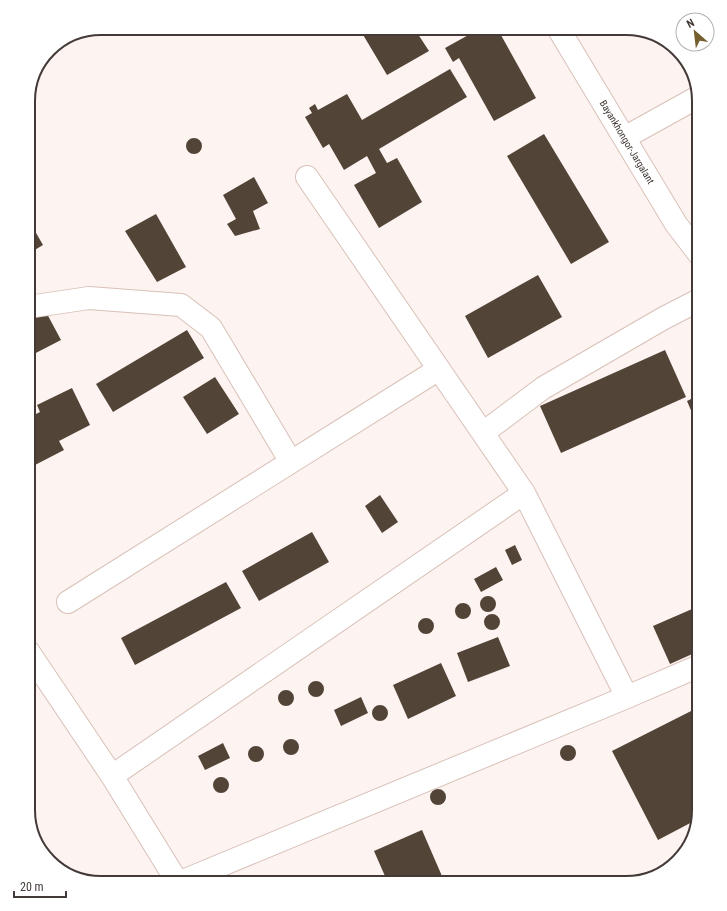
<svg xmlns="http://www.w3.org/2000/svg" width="727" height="911" font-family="'Roboto Condensed',sans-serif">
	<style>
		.building { fill: #534438 }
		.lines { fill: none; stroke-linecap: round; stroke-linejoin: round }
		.minor-casing { stroke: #d8c1b8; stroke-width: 24 }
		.minor { stroke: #fff; stroke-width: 22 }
		.labels { text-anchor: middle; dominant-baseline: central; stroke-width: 4; stroke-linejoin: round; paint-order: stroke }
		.street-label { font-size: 10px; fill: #433a37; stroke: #fff }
		.rim { fill: none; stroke: #433a37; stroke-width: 2 }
	</style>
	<rect width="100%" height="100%" fill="#fdf3f0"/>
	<path class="building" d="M359,28H414L429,51L387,75Z
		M481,28H497L536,98L494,121L459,58L453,62L445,48Z
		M450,69L467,97L379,149L387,163L397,158L422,202L379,228L354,185L376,173L367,156L344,170L329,144L323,148L305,117L312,113L309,108L315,104L318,110L347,94L362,120Z
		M544,134L609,242L571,264L507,156Z
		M186 146a8 8 0 1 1 16 0a8 8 0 1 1-16 0Z
		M254,177L268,203L253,211L260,229L235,236L227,224L236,219L223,195Z
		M156,214L186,267L157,282L125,231Z
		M28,219L43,245L28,254Z
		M538,275L562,317L488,358L465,316Z
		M46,312L61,340L28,357V321Z
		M187,330L204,358L113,412L96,384Z
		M665,350L686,397L561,453L540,406Z
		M215,377L239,414L207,434L183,397Z
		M72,388L90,425L59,441L64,450L35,465L28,451V418L40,412L37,405Z
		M699,395V413L693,415L687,401Z
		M380,495L398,522L382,533L365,506Z
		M312,532L329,562L259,601L242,571Z
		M515,545L522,560L512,565L505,550Z
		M496,567L503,580L481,592L474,579Z
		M226,582L241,608L135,665L121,638Z
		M480 604a8 8 0 1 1 16 0a8 8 0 1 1-16 0Z
		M455 611a8 8 0 1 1 16 0a8 8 0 1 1-16 0Z
		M699,606V651L670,664L653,626Z
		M484 622a8 8 0 1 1 16 0a8 8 0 1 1-16 0Z
		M418 626a8 8 0 1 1 16 0a8 8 0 1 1-16 0Z
		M498,637L510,666L468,682L457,653Z
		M441,663L456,696L408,719L393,685Z
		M308 689a8 8 0 1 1 16 0a8 8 0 1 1-16 0Z
		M278 698a8 8 0 1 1 16 0a8 8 0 1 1-16 0Z
		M361,697L368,713L341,726L334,710Z
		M372 713a8 8 0 1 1 16 0a8 8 0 1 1-16 0Z
		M699,707V811L696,820L658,840L612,751Z
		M283 747a8 8 0 1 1 16 0a8 8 0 1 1-16 0Z
		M223,743L230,758L205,770L198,756Z
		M560 753a8 8 0 1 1 16 0a8 8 0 1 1-16 0Z
		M248 754a8 8 0 1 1 16 0a8 8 0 1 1-16 0Z
		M213 785a8 8 0 1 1 16 0a8 8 0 1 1-16 0Z
		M430 797a8 8 0 1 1 16 0a8 8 0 1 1-16 0Z
		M422,830L445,883H388L374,851Z
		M321,876L324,883H305Z"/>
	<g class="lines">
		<g class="minor-casing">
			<path id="minor" d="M558,28L676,224L699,254
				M624,138L698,97
				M307,177L524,493L627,697
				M28,307L89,298L181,305L211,328L291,462
				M483,433L543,388L664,318L699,300
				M68,602L439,369
				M28,651L112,776L178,883
				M112,776L524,493
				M178,883L627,697L699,666"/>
		</g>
		<use href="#minor" class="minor"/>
	</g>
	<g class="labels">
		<g class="street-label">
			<text transform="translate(627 142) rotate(59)">Bayankhongor-Jargalant</text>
		</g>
	</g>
	<path d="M0 0H727V911H0ZM101 35H626A66 66 0 0 1 692 101V810A66 66 0 0 1 626 876H101A66 66 0 0 1 35 810V101A66 66 0 0 1 101 35Z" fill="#fff" fill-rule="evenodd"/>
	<path class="rim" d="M101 35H626A66 66 0 0 1 692 101V810A66 66 0 0 1 626 876H101A66 66 0 0 1 35 810V101A66 66 0 0 1 101 35Z"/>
	<g transform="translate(695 32) rotate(332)"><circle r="19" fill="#ffffff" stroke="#b4b0af"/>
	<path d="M0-3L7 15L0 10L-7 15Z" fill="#765f2f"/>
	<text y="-6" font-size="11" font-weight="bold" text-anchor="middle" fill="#433a37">N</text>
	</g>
	<path d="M14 891v6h52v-6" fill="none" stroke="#433a37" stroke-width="2"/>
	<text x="20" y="891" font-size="12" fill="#433a37" stroke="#ffffff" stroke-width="3" paint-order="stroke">20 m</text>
</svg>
